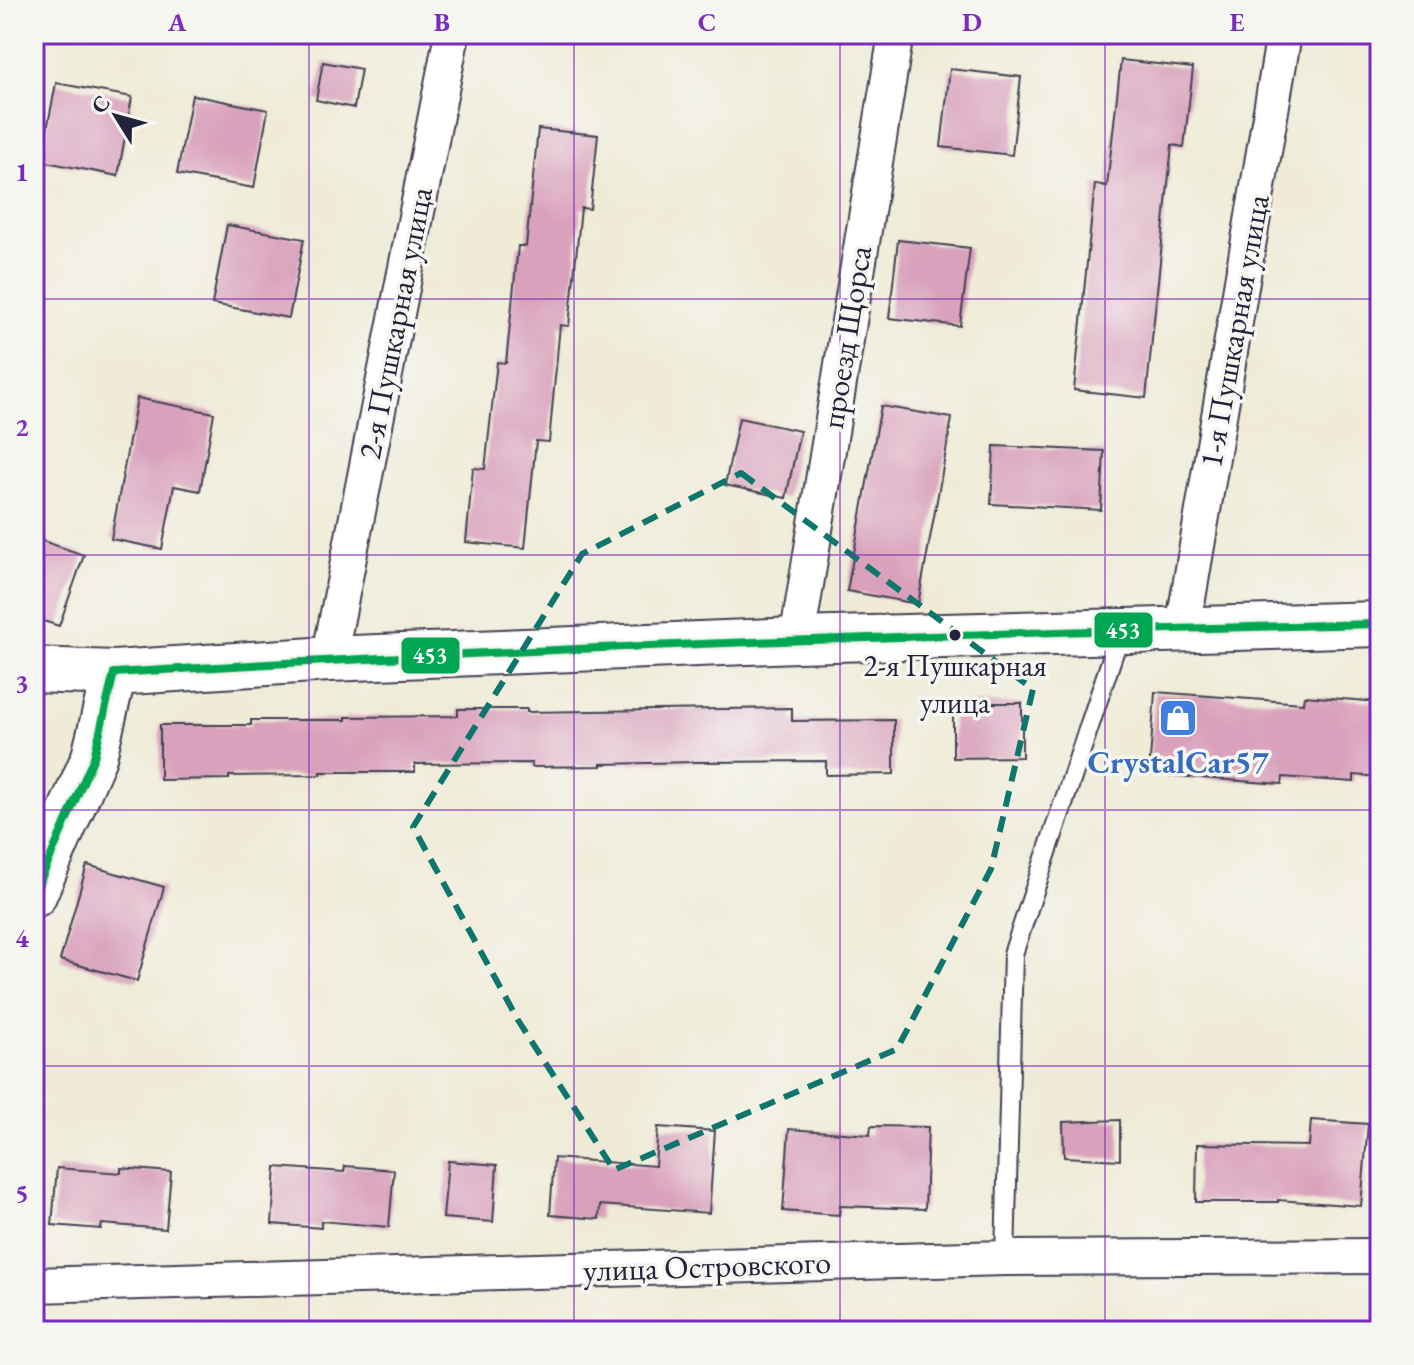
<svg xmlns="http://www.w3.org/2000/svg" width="1414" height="1365" font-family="'EB Garamond',serif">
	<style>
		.building { fill: #d9a1bb }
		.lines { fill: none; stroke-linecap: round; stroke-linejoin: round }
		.service-casing { stroke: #414052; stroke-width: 22 }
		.minor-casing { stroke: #414052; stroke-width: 38 }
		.tertiary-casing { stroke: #414052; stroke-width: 48 }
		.secondary-casing { stroke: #414052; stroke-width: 48 }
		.service { stroke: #fff; stroke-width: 18 }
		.minor { stroke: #fff; stroke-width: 34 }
		.tertiary { stroke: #fff; stroke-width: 44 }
		.secondary { stroke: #fff; stroke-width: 44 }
		.bus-1-casing { stroke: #f6f6f2; stroke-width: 14 }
		.bus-1 { stroke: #00a651; stroke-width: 8 }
		.marked { fill: none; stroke: #0f766e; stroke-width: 6; stroke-dasharray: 16 10; stroke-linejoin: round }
		.grid { fill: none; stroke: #7b2cbf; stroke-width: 2; stroke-opacity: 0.55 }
		.bus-dot { fill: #22223b; stroke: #f6f6f2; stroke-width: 3 }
		.labels { text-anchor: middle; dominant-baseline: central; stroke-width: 7; stroke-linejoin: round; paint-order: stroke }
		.bus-label { font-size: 30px; fill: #22223b; stroke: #f6f6f2 }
		.street-label { font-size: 32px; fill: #22223b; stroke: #f6f6f2 }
		.shop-label { font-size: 32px; font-weight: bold; fill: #366cbe; stroke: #f6f6f2 }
		.line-badge { stroke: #f6f6f2; stroke-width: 3 }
		.badge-label { font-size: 22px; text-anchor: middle; font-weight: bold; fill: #fff }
		.neatline { fill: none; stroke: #7b2cbf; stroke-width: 3 }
		.grid-label { font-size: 26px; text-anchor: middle; font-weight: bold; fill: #7b2cbf }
	</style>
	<rect width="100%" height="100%" fill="#f6f6f2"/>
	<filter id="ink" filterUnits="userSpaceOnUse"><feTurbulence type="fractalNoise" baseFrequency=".0125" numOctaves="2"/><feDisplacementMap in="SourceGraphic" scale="16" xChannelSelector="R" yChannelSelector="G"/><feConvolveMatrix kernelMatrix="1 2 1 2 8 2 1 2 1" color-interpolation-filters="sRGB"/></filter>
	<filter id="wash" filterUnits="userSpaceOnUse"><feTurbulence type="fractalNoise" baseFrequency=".006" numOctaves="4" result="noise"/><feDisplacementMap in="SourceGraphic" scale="32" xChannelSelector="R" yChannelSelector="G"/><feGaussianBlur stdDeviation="1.8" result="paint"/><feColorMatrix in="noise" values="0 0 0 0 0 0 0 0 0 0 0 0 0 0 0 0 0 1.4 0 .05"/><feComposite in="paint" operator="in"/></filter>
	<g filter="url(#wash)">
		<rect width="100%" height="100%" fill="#efebd7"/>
		<g id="blocks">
			<path class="building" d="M1121,60L1193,68L1184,147L1172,145L1146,398L1074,390L1095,184L1107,186Z
				M323,62L361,69L354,108L316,100Z
				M950,69L1021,77L1012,155L941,147Z
				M56,83L132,97L118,176L41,161Z
				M192,95L268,110L254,188L177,174Z
				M538,129L598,135L590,209L581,208L569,326L560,325L549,442L536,441L525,548L466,542L473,468L485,469L497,362L506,363L518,246H526Z
				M227,225L304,239L289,318L212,304Z
				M898,240L970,248L960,326L889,318Z
				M137,398L214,413L200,491L174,486L162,549L111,539Z
				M881,406L952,418L918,604L847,591Z
				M739,418L800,431L786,498L725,485Z
				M994,446L1104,451L1101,510L991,504Z
				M34,538L84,555L59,626L34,618Z
				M1155,692L1303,703L1304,696L1380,702V777L1354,775V782L1283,777L1282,784L1149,774Z
				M953,703H1022V757L953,758Z
				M792,708V721L894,720V774L826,775V761L696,762L601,764V766L532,767V763L415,764V772H320V775L229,776V779L160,780V725H251V720H346V717L458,716V709H527V712Z
				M87,865L164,887L137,981L60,960Z
				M1120,1120V1160L1064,1157L1063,1122Z
				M1311,1120L1368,1124L1361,1206L1278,1200V1202H1196L1197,1144L1309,1146Z
				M871,1126L928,1127L925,1209L840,1206L839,1215L783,1211L789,1129L870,1135Z
				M658,1127L715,1131L709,1213L600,1205L599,1219L550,1215L554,1158L655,1166Z
				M448,1161L497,1165L493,1222L443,1218Z
				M345,1166L394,1170L389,1227L321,1221V1228L272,1224L276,1167L344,1172Z
				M57,1168L121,1173V1168L171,1172L166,1229L102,1224L101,1229L52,1225Z"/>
		</g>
	</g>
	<g filter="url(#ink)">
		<use href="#blocks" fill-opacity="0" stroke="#414052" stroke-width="2"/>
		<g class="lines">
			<g class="service-casing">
				<path id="service" d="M1005,1258L1013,954L1121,631"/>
			</g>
			<g class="minor-casing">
				<path id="minor" d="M1183,628L1284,34
					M797,640L896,34
					M329,659L452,34
					M34,1285L1005,1258L1380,1256"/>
			</g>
			<g class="tertiary-casing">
				<path id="tertiary" d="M34,895L94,757L114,673"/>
			</g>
			<g class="secondary-casing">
				<path id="secondary" d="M34,670L114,673L329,659L797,640L1380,624"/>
			</g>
			<use href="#service" class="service"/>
			<use href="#minor" class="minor"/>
			<use href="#tertiary" class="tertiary"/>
			<use href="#secondary" class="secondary"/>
			<g class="bus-1-casing">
				<path id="bus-1" d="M114,673C536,647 958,633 1380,624
					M34,895L94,757L114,673"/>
			</g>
			<use href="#bus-1" class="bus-1"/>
		</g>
	</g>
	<path class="marked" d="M741,473L1033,689L991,869L897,1049L614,1170L518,1020L413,827L582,554Z"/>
	<path class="grid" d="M309,34V1331M574,34V1331M840,34V1331M1105,34V1331M34,299H1380M34,555H1380M34,810H1380M34,1066H1380"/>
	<defs>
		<g id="shop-square" transform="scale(2)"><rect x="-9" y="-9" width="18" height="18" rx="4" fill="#3f7fe0" stroke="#f6f6f2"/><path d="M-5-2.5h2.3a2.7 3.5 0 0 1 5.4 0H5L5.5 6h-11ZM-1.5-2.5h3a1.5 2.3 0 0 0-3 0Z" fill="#fff"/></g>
	</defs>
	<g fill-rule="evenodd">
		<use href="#shop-square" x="1178" y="718"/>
	</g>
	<circle class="bus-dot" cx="955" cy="635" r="7"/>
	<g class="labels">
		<g class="bus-label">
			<text x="955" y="665">2-я Пушкарная<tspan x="955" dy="37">улица</tspan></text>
		</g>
		<g class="street-label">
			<text transform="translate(395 323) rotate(-79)">2-я Пушкарная улица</text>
			<text transform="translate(1234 331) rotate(-80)">1-я Пушкарная улица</text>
			<text transform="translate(846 337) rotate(-81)">проезд Щорса</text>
			<text transform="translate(707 1266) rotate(-2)">улица Островского</text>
		</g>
		<g class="shop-label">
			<text x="1178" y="762">CrystalCar57</text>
		</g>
	</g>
	<g class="line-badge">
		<rect x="1093" y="611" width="61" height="38" rx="8" fill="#00a651"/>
		<rect x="400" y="636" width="61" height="39" rx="8" fill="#00a651"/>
	</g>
	<g class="badge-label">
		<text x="1123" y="638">453</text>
		<text x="430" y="663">453</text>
	</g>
	<rect width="1414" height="1365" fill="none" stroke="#f6f6f2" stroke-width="88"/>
	<g transform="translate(116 116) rotate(307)" stroke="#f6f6f2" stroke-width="6" paint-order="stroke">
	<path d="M0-6L14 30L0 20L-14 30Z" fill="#22223b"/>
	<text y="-12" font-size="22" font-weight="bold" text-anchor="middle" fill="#22223b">С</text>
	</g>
	<rect x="44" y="44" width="1326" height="1277" class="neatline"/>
	<g class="grid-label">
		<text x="177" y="31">A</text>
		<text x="442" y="31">B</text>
		<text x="707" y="31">C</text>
		<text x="972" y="31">D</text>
		<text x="1237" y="31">E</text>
		<text x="22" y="181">1</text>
		<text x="22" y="436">2</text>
		<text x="22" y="692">3</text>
		<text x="22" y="947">4</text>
		<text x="22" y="1202">5</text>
	</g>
</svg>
